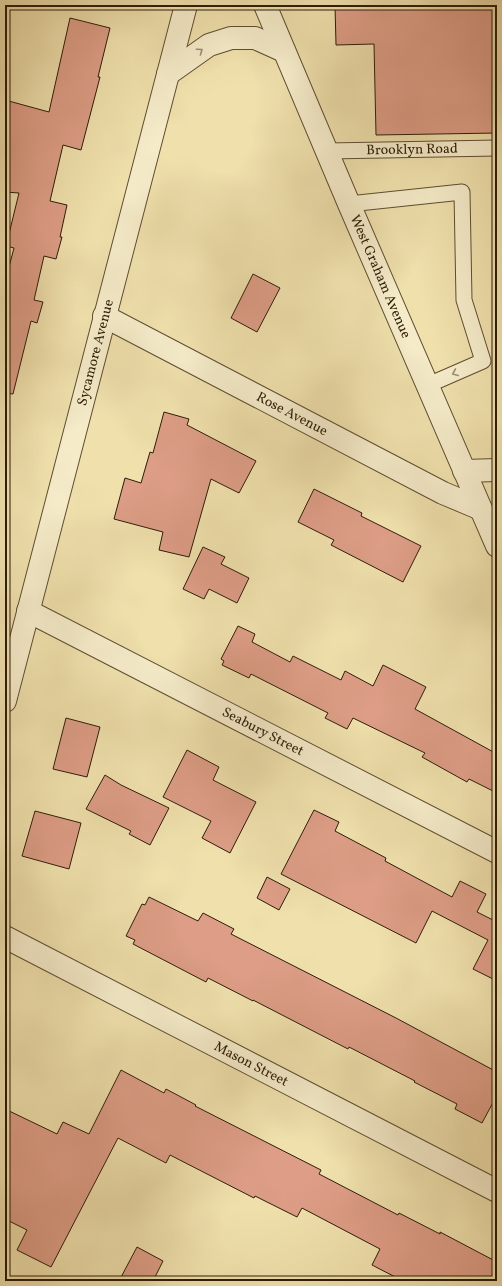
<svg xmlns="http://www.w3.org/2000/svg" width="502" height="1286" font-family="Vollkorn,serif">
	<style>
		.building { fill: #dd9d86; stroke: #2d1d08 }
		.lines { fill: none; stroke-linecap: round; stroke-linejoin: round }
		.service-casing { stroke: #5e4e31; stroke-width: 17 }
		.minor-casing { stroke: #5e4e31; stroke-width: 24 }
		.tertiary-casing { stroke: #5e4e31; stroke-width: 24 }
		.service { stroke: #f5ebc9; stroke-width: 15 }
		.minor { stroke: #f5ebc9; stroke-width: 22 }
		.tertiary { stroke: #f5ebc9; stroke-width: 22 }
		.oneway { stroke: #9b8e72 }
		.labels { text-anchor: middle; dominant-baseline: central; stroke-width: 3.5; stroke-linejoin: round; paint-order: stroke }
		.street-label { font-size: 14px; fill: #2d1d08; stroke: #f5ebc9 }
	</style>
	<rect width="100%" height="100%" fill="#efe0ac"/>
	<filter id="stains"><feTurbulence type="fractalNoise" baseFrequency=".005" numOctaves="4"/><feColorMatrix values="0 0 0 0 .2 0 0 0 0 .09 0 0 0 0 .02 0 0 0 .5 -.17"/></filter>
	<radialGradient id="worn" r=".72"><stop offset=".6" stop-color="#630" stop-opacity="0"/><stop offset="1" stop-color="#630" stop-opacity=".3"/></radialGradient>
	<path class="building" d="M335,5H497V133L376,135L374,44L336,45Z
		M70,18L110,28L98,77H100L81,150L63,145L50,201L67,205L60,237H62L56,259L44,256L34,300L43,302L37,323L31,321L13,394L5,393V282L14,248L6,246L19,193L5,192V100L49,112Z
		M253,274L280,288L257,332L231,318Z
		M164,412L189,419L187,425L256,461L239,493L211,479L189,557L159,550L163,532L114,519L125,478L141,483L150,452L153,453Z
		M314,489L362,513L361,516L421,546L403,582L331,545L334,540L298,522Z
		M203,547L225,557L221,564L249,578L237,603L209,589L204,599L183,589Z
		M238,626L255,634L252,642L290,662L293,656L341,680L345,671L373,686L383,665L426,687L415,709L497,754V793L469,779L467,782L422,757L425,753L353,718L347,729L325,718L328,713L251,674L249,678L222,665L224,661L221,659Z
		M66,718L100,727L87,777L53,769Z
		M187,750L219,767L213,780L256,802L230,853L202,838L211,821L163,797Z
		M105,775L121,785L169,808L150,845L129,834L131,831L86,809Z
		M314,810L339,822L335,831L386,858L385,861L452,897L460,881L486,894L477,912L497,922V981L473,969L488,940L432,911L416,943L281,874Z
		M35,811L81,823L69,869L22,856Z
		M267,877L290,889L279,910L257,898Z
		M149,897L198,921L203,913L234,929L231,934L396,1018L497,1072V1095L482,1123L455,1109L457,1104L414,1082L415,1081L349,1047L348,1049L253,1000V1001L208,978L206,982L133,944L135,940L126,936L142,904L145,905Z
		M121,1070L164,1093L166,1089L196,1105L195,1106L321,1170L319,1174L398,1215L399,1213L440,1234V1232L497,1262V1281H403L372,1265L380,1249L302,1208L297,1217L255,1196L254,1198L170,1155L166,1163L118,1138L51,1267L17,1250L27,1230L5,1219V1109L57,1134L63,1122L89,1134Z
		M137,1247L163,1261L153,1281H119Z"/>
	<g class="lines">
		<g class="service-casing">
			<g id="service">
				<path id="s1" d="M327,151L497,148"/>
				<path d="M349,204L462,192L464,300L483,361L428,385"/>
			</g>
		</g>
		<g class="minor-casing">
			<g id="minor">
				<path id="s2" d="M104,316L443,493L481,509"/>
				<path d="M464,471L497,470"/>
				<path id="s3" d="M28,611L497,852"/>
				<path id="s4" d="M5,937L497,1191"/>
			</g>
		</g>
		<g class="tertiary-casing">
			<g id="tertiary">
				<path id="s5" d="M265,5L349,204L497,546"/>
				<path d="M168,74L209,45L231,38H255L284,51"/>
				<path id="s6" d="M5,701L186,5"/>
			</g>
		</g>
		<use href="#service" class="service"/>
		<use href="#minor" class="minor"/>
		<use href="#tertiary" class="tertiary"/>
	</g>
	<defs><path id="oneway-chevron" d="M-2-3.5L2.5 0L-2 3.5" fill="none" stroke-width="1.6" stroke-linecap="round" stroke-linejoin="round"/></defs>
	<g class="oneway">
		<use href="#oneway-chevron" transform="translate(200 51) rotate(-35)"/>
		<use href="#oneway-chevron" transform="translate(455 373) rotate(157)"/>
	</g>
	<g class="labels">
		<g class="street-label">
			<text stroke="none"><textPath href="#s1" startOffset="85">Brooklyn Road</textPath></text>
			<text stroke="none"><textPath href="#s5" startOffset="295">West Graham Avenue</textPath></text>
			<text stroke="none"><textPath href="#s6" startOffset="360">Sycamore Avenue</textPath></text>
			<text stroke="none"><textPath href="#s2" startOffset="212">Rose Avenue</textPath></text>
			<text stroke="none"><textPath href="#s3" startOffset="264">Seabury Street</textPath></text>
			<text stroke="none"><textPath href="#s4" startOffset="277">Mason Street</textPath></text>
		</g>
	</g>
	<rect width="502" height="1286" fill="none" stroke="#efe0ac" stroke-width="20"/>
	<rect x="6" y="6" width="490" height="1274" fill="none" stroke="#2d1d08" stroke-width="2"/>
	<rect x="10" y="10" width="482" height="1266" fill="none" stroke="#2d1d08"/>
	<rect width="100%" height="100%" filter="url(#stains)"/>
	<rect width="100%" height="100%" fill="url(#worn)"/>
</svg>
